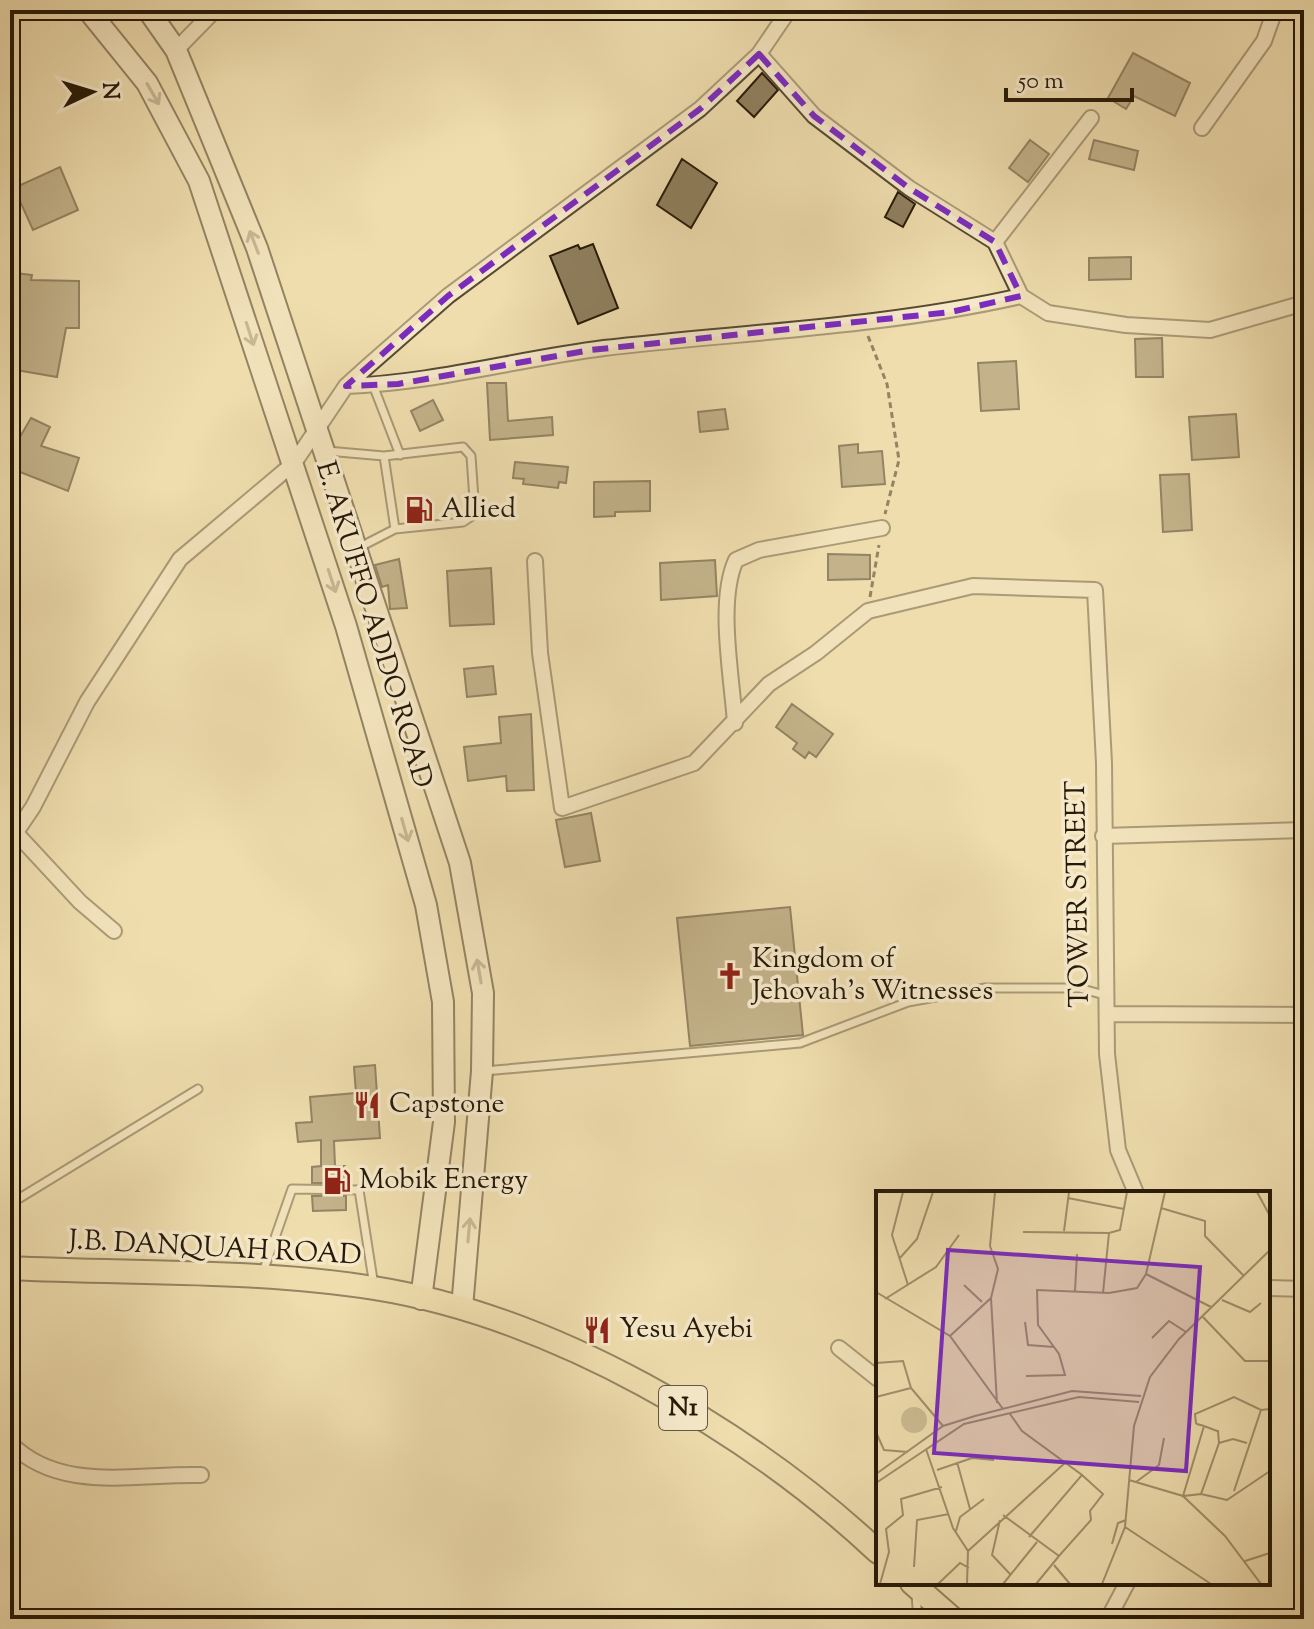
<svg xmlns="http://www.w3.org/2000/svg" width="1314" height="1629" font-family="'Sorts Mill Goudy',serif">
	<style>
		.building { fill: #8f7f5e; stroke: #261907; stroke-width: 2 }
		.lines { fill: none; stroke-linecap: round; stroke-linejoin: round }
		.service-casing { stroke: #584a31; stroke-width: 11 }
		.minor-casing { stroke: #584a31; stroke-width: 18 }
		.secondary-casing { stroke: #261907; stroke-width: 24 }
		.trunk-casing { stroke: #261907; stroke-width: 26 }
		.path { stroke: #261907; stroke-width: 3; stroke-dasharray: 6 4; stroke-linecap: butt }
		.service { stroke: #f5e9ca; stroke-width: 7 }
		.minor { stroke: #f5e9ca; stroke-width: 14 }
		.secondary { stroke: #f5e9ca; stroke-width: 20 }
		.trunk { stroke: #efddae; stroke-width: 22 }
		.oneway { stroke: #988b72 }
		.marked { fill: none; stroke: #7b2cbf; stroke-width: 6; stroke-dasharray: 16 10; stroke-linejoin: round }
		.labels { text-anchor: middle; dominant-baseline: central; stroke-width: 7; stroke-linejoin: round; paint-order: stroke }
		.shield { fill: #f5e9ca; stroke: #645742; stroke-width: 2 }
		.shield-label { font-size: 26px; font-weight: bold; fill: #261907 }
		.poi-label { font-size: 28px; fill: #261907; stroke: #f5e9ca; text-anchor: start }
		.street-label { font-size: 28px; fill: #261907; stroke: #f5e9ca }
		.inset-road { fill: none; stroke: #9f8f6b; stroke-width: 2 }
		.view { fill: #7b2cbf; fill-opacity: 0.15; stroke: #7b2cbf; stroke-width: 4 }
		.inset-edge { fill: none; stroke: #261907; stroke-width: 4 }
	</style>
	<rect width="100%" height="100%" fill="#efddae"/>
	<filter id="stains"><feTurbulence type="fractalNoise" baseFrequency=".0025" numOctaves="4"/><feColorMatrix values="0 0 0 0 .2 0 0 0 0 .09 0 0 0 0 .02 0 0 0 .5 -.17"/></filter>
	<radialGradient id="worn" r=".72"><stop offset=".6" stop-color="#630" stop-opacity="0"/><stop offset="1" stop-color="#630" stop-opacity=".3"/></radialGradient>
	<path class="building" d="M1133,53L1190,83L1175,116L1134,96L1126,109L1108,98Z
		M762,73L778,90L754,117L737,101Z
		M1030,140L1049,154L1028,182L1009,168Z
		M1094,140L1138,151L1134,170L1089,159Z
		M682,159L717,183L691,228L657,205Z
		M60,167L78,210L33,230L14,188Z
		M898,192L915,204L903,227L885,217Z
		M593,244L618,308L578,324L550,256L578,245L580,249Z
		M1131,257V279L1089,280V258Z
		M16,273L32,275L31,280L79,281V328H66L57,377L10,369V312Z
		M1162,338L1163,377H1136L1135,339Z
		M1016,361L1019,409L981,411L978,363Z
		M487,383H506L508,421L552,417L553,435L490,440Z
		M433,400L443,420L420,431L411,411Z
		M725,409L728,429L700,432L698,412Z
		M1236,414L1239,457L1192,460L1189,417Z
		M31,418L50,427L41,446L79,458L68,491L10,468V454Z
		M858,444V453L882,451L885,484L842,487L839,446Z
		M515,462L568,467L566,483L559,482L558,488L523,484L524,479L513,478Z
		M1189,474L1192,530L1163,532L1160,475Z
		M650,481V511L615,512V516L594,517V482Z
		M828,554L870,555V579L828,580Z
		M399,559L407,608L390,609L388,585L382,587L375,565Z
		M715,560L717,596L661,600L660,563Z
		M491,568L494,624L450,626L447,571Z
		M493,666L496,694L467,697L464,669Z
		M792,704L833,734L816,757L809,752L805,758L793,749L797,743L776,727Z
		M531,714L534,790L507,791L506,776L468,781L464,747L501,743L499,717Z
		M591,813L600,861L565,867L556,820Z
		M790,907L803,1035L690,1046L677,918Z
		M375,1065L380,1138L334,1141L335,1166H345L346,1183H312V1167L321,1166V1140L298,1142L296,1123L312,1122L310,1097L356,1093L354,1067Z
		M312,1196H346V1210L313,1211Z"/>
	<g class="lines">
		<g class="service-casing">
			<path id="service" d="M373,385L400,455
				M327,451L384,456L463,447L471,456L475,514L463,522L395,529L384,456
				M360,547L395,529
				M484,1071L800,1043L908,1002L985,988H1079L1108,996
				M10,1204L198,1089
				M263,1272L292,1189L359,1190L374,1286
				M916,1595L918,1619"/>
		</g>
		<g class="minor-casing">
			<path id="minor" d="M1297,10L1304,13
				M176,50L215,10
				M1202,128L1264,41L1275,10
				M995,242L1091,118
				M1021,296L1048,313L1126,325L1210,330L1304,303
				M346,386C433,383 517,359 604,348C743,332 884,327 1021,296L995,242L909,188L814,116L759,54
				M535,561L540,653L562,808L694,763L769,684L816,653L868,611L973,586L1095,590L1104,763L1107,1054L1118,1150L1136,1193
				M735,723C732,677 717,601 736,560L759,550L882,528
				M16,833L80,902L114,931
				M1103,836L1304,830
				M10,841L33,807L87,702L180,559L294,463L346,386L367,367L448,296L700,109L759,54L789,10
				M1107,1014L1304,1015
				M1268,1288L1304,1289
				M839,1348L878,1379
				M10,1443C61,1494 136,1473 201,1475
				M1108,1619L1127,1583"/>
		</g>
		<g class="secondary-casing">
			<path id="secondary" d="M88,10L147,83L199,181L346,626L426,905L443,1002L444,1122L421,1299
				M148,10L176,50L257,248L460,863L483,993L482,1071L462,1308"/>
		</g>
		<g class="trunk-casing">
			<path id="trunk" d="M10,1268C131,1274 254,1269 374,1288C551,1316 748,1430 878,1552
				M912,1583L953,1619"/>
		</g>
		<path class="path" d="M868,336L887,384L899,460L885,514
			M870,597L879,545"/>
		<use href="#service" class="service"/>
		<use href="#minor" class="minor"/>
		<use href="#secondary" class="secondary"/>
		<use href="#trunk" class="trunk"/>
	</g>
	<defs><path id="oneway-shaft" d="M-6 0H5M1.5-3L5.5 0L1.5 3" fill="none" stroke-width="1.6" stroke-linecap="round" stroke-linejoin="round" transform="scale(2)"/></defs>
	<g class="oneway">
		<use href="#oneway-shaft" transform="translate(153 94) rotate(60)"/>
		<use href="#oneway-shaft" transform="translate(254 242) rotate(-111)"/>
		<use href="#oneway-shaft" transform="translate(250 334) rotate(72)"/>
		<use href="#oneway-shaft" transform="translate(332 581) rotate(72)"/>
		<use href="#oneway-shaft" transform="translate(405 830) rotate(74)"/>
		<use href="#oneway-shaft" transform="translate(479 971) rotate(-100)"/>
		<use href="#oneway-shaft" transform="translate(469 1230) rotate(-85)"/>
	</g>
	<path d="M0 0H1314V1629H0ZM759,54L814,116L909,188L995,242L1021,296L951,312L591,350L398,384L346,386L448,296L700,109Z" fill="#efddae" fill-opacity=".55" fill-rule="evenodd"/>
	<path class="marked" d="M759,54L814,116L909,188L995,242L1021,296L951,312L591,350L398,384L346,386L448,296L700,109Z"/>
	<defs>
		<g id="fuel-bare" transform="scale(2.16)"><path d="M-5.5-6h7V0h2V4h1.3V-2.5L3-4.5l.8-.8L6-3V5H2.5V1h-1V6h-7ZM-4.2-4.7v3.2H.2V-4.7Z" fill="#8f2418" stroke="#f5e9ca" stroke-width="2.5" paint-order="stroke"/></g>
		<g id="church-bare" transform="scale(2.16)"><path d="M-1.2-6h2.4v3.5h3.3v2.4h-3.3V6h-2.4V-.1h-3.3v-2.4h3.3Z" fill="#8f2418" stroke="#f5e9ca" stroke-width="2.5" paint-order="stroke"/></g>
		<g id="restaurant-bare" transform="scale(2.16)"><path d="M-5-6h1v4h1v-4h1v4h1v-4h1v5L-1.5 .5V6h-2V.5L-5-1ZM5-6V6H3V1.5H1.5Q1.5-4 5-6Z" fill="#8f2418" stroke="#f5e9ca" stroke-width="2.5" paint-order="stroke"/></g>
	</defs>
	<g fill-rule="evenodd">
		<use href="#fuel-bare" x="419" y="510"/>
		<use href="#church-bare" x="730" y="976"/>
		<use href="#restaurant-bare" x="367" y="1105"/>
		<use href="#fuel-bare" x="337" y="1181"/>
		<use href="#restaurant-bare" x="597" y="1330"/>
	</g>
	<g class="labels">
		<rect class="shield" x="659" y="1386" width="48" height="44" rx="6"/>
		<g class="shield-label">
			<text x="683" y="1408">N1</text>
		</g>
		<g class="poi-label">
			<text x="441" y="510">Allied</text>
			<text x="752" y="960">Kingdom of<tspan x="752" dy="32">Jehovah's Witnesses</tspan></text>
			<text x="389" y="1105">Capstone</text>
			<text x="359" y="1181">Mobik Energy</text>
			<text x="619" y="1330">Yesu Ayebi</text>
		</g>
		<g class="street-label">
			<text transform="translate(373 625) rotate(73)">E. AKUFFO ADDO ROAD</text>
			<text transform="translate(1079 894) rotate(-91)">TOWER STREET</text>
			<text transform="translate(215 1249) rotate(3)">J.B. DANQUAH ROAD</text>
		</g>
	</g>
	<g transform="translate(876 1191)">
		<rect width="394" height="394" fill="#efddae"/>
		<path d="M25 229a13 13 0 1 1 26 0a13 13 0 1 1-26 0Z" fill="#cdbc92"/>
		<path class="inset-road" d="M27,1L16,44L32,94M381,1L394,25M192,7L248,18M285,17L329,30V45L367,84M188,40L193,1M147,41L233,42L227,102M233,42L244,39L251,1M23,68L41,48L57,1M270,83L335,116M88,94L106,111M199,100L201,63M0,101L74,145L127,218M115,107L122,78L114,55L119,1M9,108L60,76L83,44M346,109L374,121L385,112M326,125L369,170H394M149,131L152,154L178,156M74,145L115,107L121,212M276,147L293,130L310,141M0,172L27,170L35,197L67,235M150,185L189,184L183,163L162,134L161,99L233,102L261,97L270,83L289,1M0,206L35,197M134,223L146,240L206,284L153,346M328,235L307,305L325,303L343,252L342,240H341L328,235L321,233L320,232L319,223L358,206L385,219L394,218M0,241L8,259L32,261M343,252L357,248L371,252M50,258L77,337L92,360M81,271L94,318M61,279L96,267L118,269M0,283L67,235L99,225L196,200L265,205M253,289L307,305L349,345L385,393M260,291L283,274L288,247M0,292L88,233L203,206L263,211M358,300L385,219M325,303L351,309L394,280M127,324L183,365L215,329L214,320L227,303L206,284M124,329L116,364L134,383M249,336L335,393M80,340L84,326L108,308M236,353L242,332L250,329M369,370L394,362M178,374L194,393M38,376L41,329L73,323M4,393L13,361L10,338L27,324L25,308L66,296M62,393L84,372L93,377M91,393L92,360L190,271M127,393L161,351M160,393L183,365M226,393L249,336L258,235L274,186L303,148L394,59"/>
		<path class="view" d="M72,59L324,76L310,280L58,262Z"/>
		<rect width="394" height="394" class="inset-edge"/>
	</g>
	<rect width="1314" height="1629" fill="none" stroke="#efddae" stroke-width="40"/>
	<rect x="12" y="12" width="1290" height="1605" fill="none" stroke="#261907" stroke-width="4"/>
	<rect x="20" y="20" width="1274" height="1589" fill="none" stroke="#261907" stroke-width="2"/>
	<g transform="translate(92 92) rotate(86)" stroke="#f5e9ca" stroke-width="6" paint-order="stroke">
	<path d="M0-6L14 30L0 20L-14 30Z" fill="#261907"/>
	<text y="-12" font-size="22" font-weight="bold" text-anchor="middle" fill="#261907">N</text>
	</g>
	<path d="M1006 88v12h126v-12" fill="none" stroke="#261907" stroke-width="4"/>
	<text x="1018" y="88" font-size="24" fill="#261907" stroke="#f5e9ca" stroke-width="6" paint-order="stroke">50 m</text>
	<rect width="100%" height="100%" filter="url(#stains)"/>
	<rect width="100%" height="100%" fill="url(#worn)"/>
</svg>
